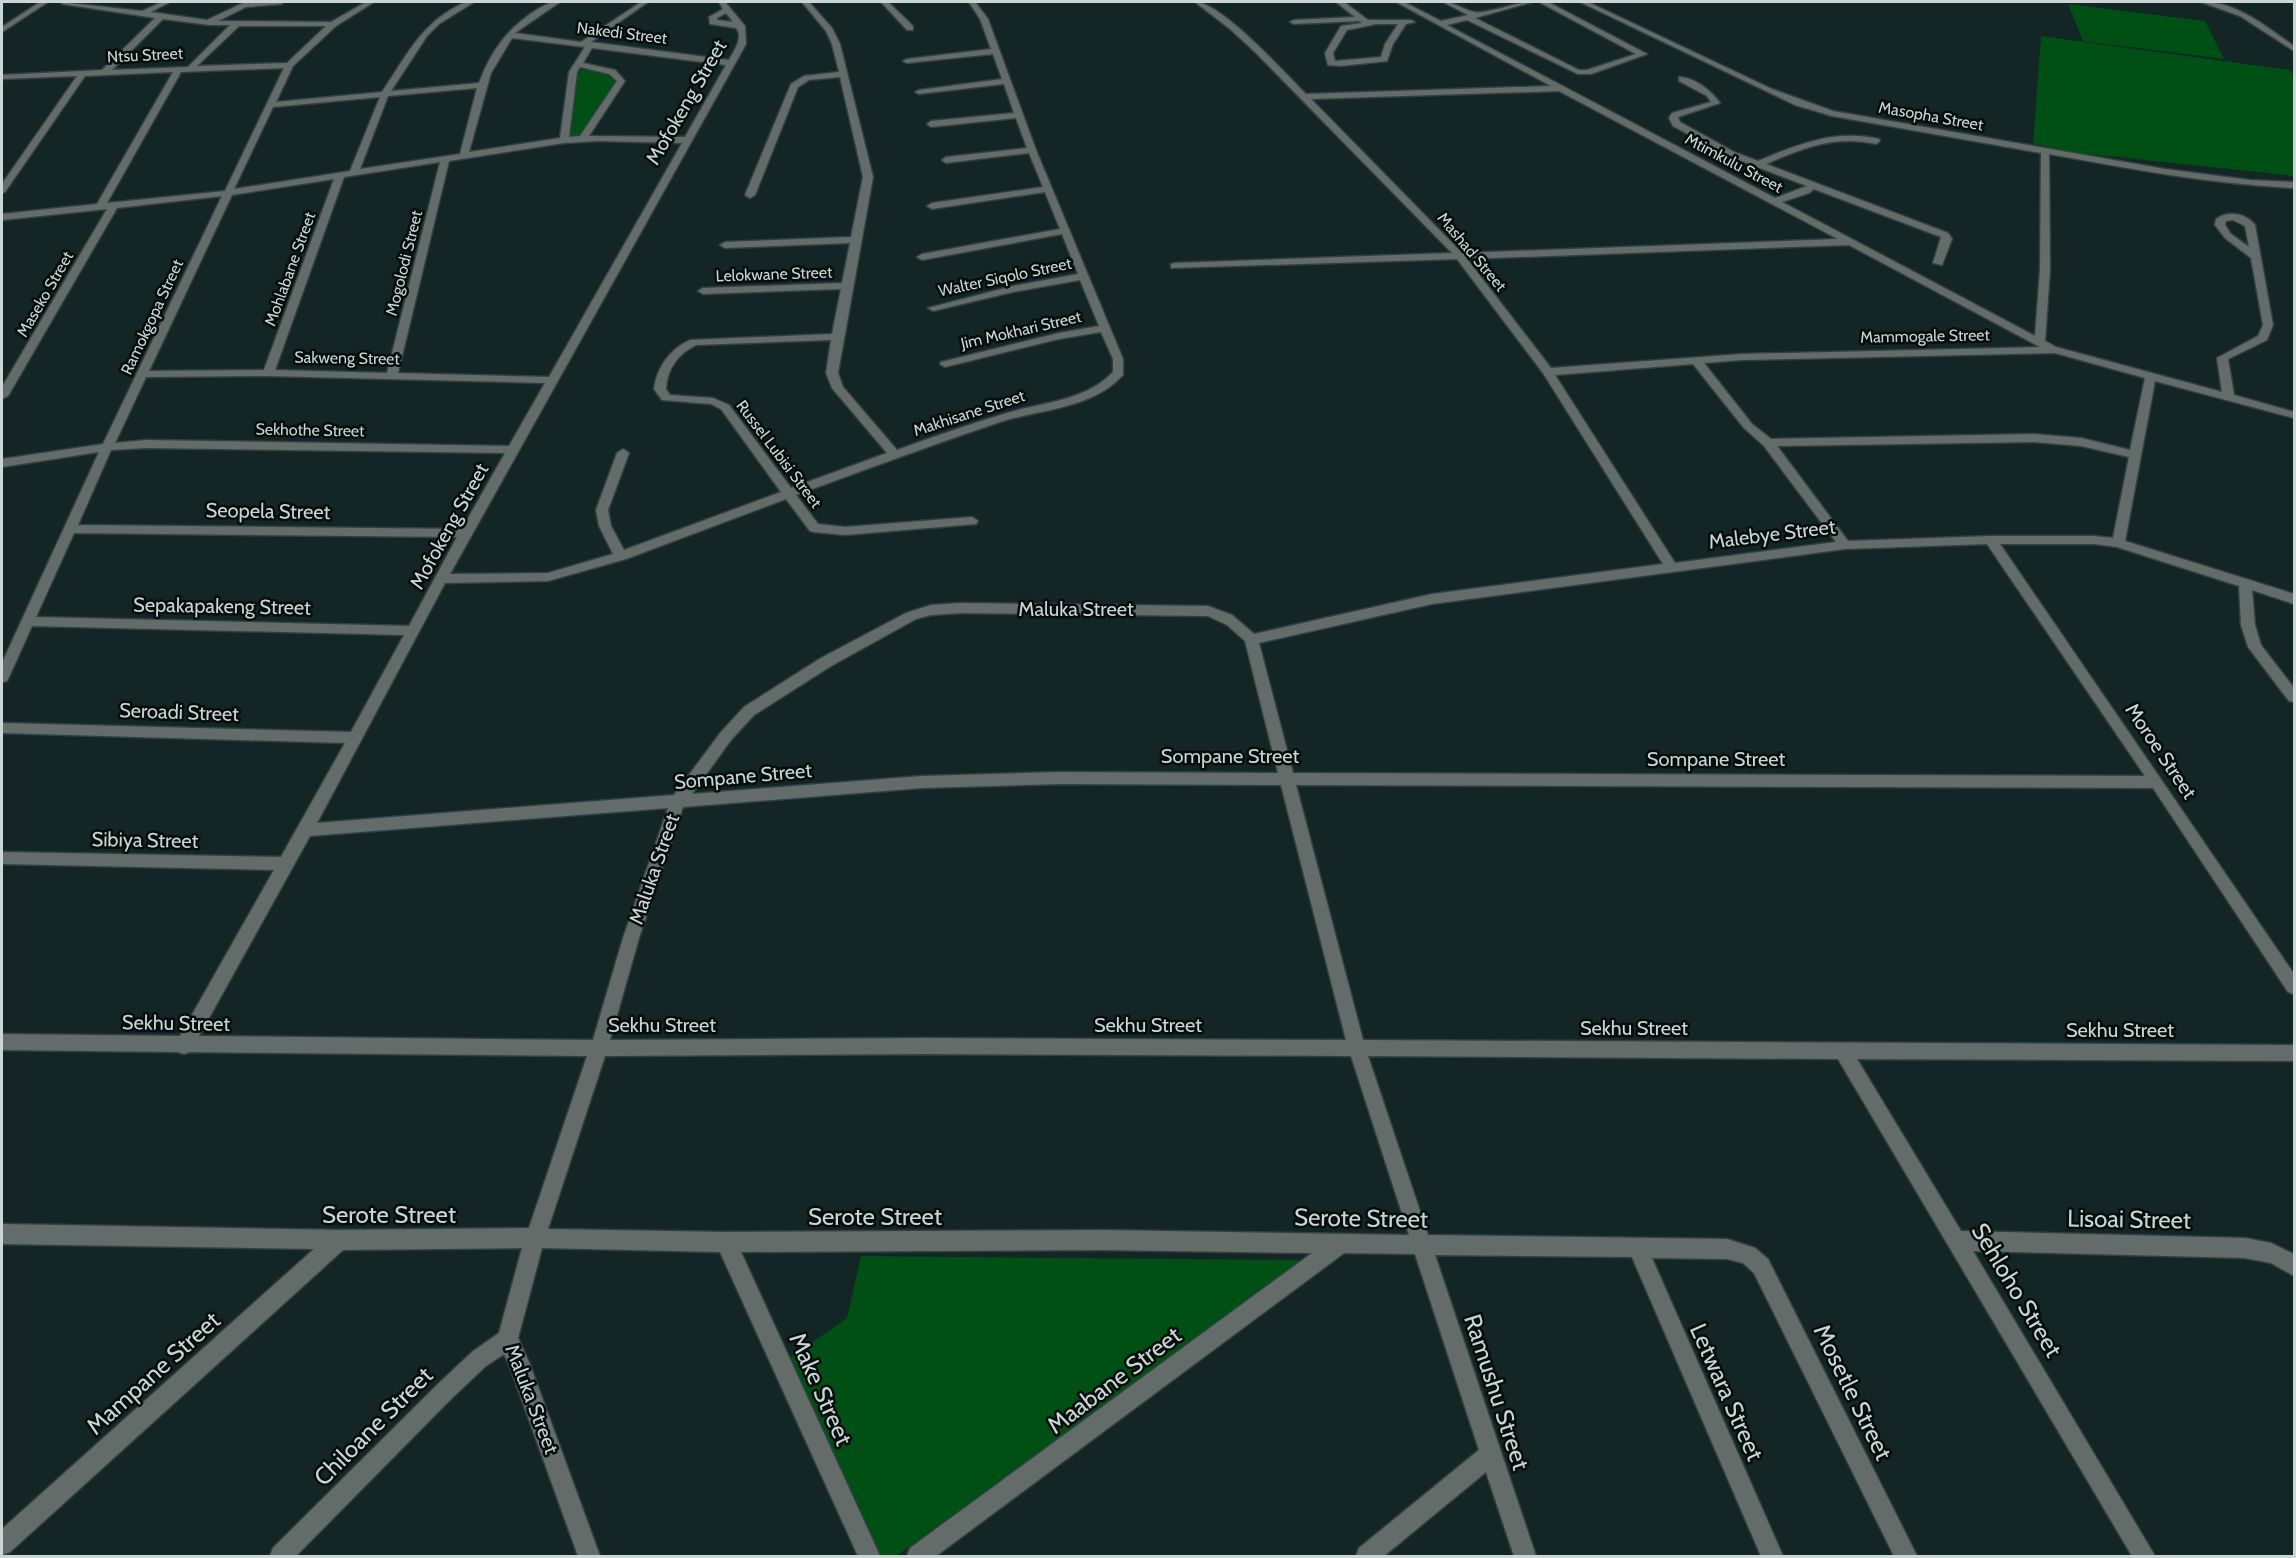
<svg xmlns="http://www.w3.org/2000/svg" width="2296" height="1558" font-family="Cabin,sans-serif">
	<style>
		.green { fill: #004f14 }
		.lines { fill: none; stroke-linecap: round; stroke-linejoin: round }
		.minor-casing { stroke: #314141; stroke-width: 3 }
		.minor { fill: #646c69; fill-rule: evenodd }
		.labels { text-anchor: middle; dominant-baseline: central; stroke-width: 5; stroke-linejoin: round; paint-order: stroke }
		.far-street-label { font-size: 16px; fill: #cad5d4; stroke: #060d0d }
		.street-label { font-size: 20px; fill: #cad5d4; stroke: #060d0d }
		.near-street-label { font-size: 24px; fill: #cad5d4; stroke: #060d0d }
	</style>
	<rect width="100%" height="100%" fill="#142525"/>
	<path class="green" d="M2068,4L2205,21L2224,59L2083,41Z
		M2041,36L2290,70L2294,76V176L2079,153L2033,144Z
		M576,69C590,71 610,70 616,85L585,132L572,139L568,136Z
		M861,1256L1305,1260L896,1556H880L790,1358L847,1318Z"/>
	<g class="lines">
		<g class="minor-casing">
			<path id="minor" d="M40,2H48L2,32V27Z
				M60,2L142,11L162,2H170L151,12L207,20L245,2H284L281,4L246,7L218,21L331,22L366,2H374L336,26L293,66L276,102L382,92C404,60 418,29 452,9C460,5 465,1 474,2L439,24L427,36L391,91L479,83C491,51 508,27 538,9C546,5 551,1 560,2L515,33L581,42L641,2H648L591,42L729,60C734,50 744,38 736,28L710,24L709,17L723,9L719,2H725L745,26L746,44L450,574L548,573L613,554L599,526L596,510L617,453L623,449L629,453L608,510L611,526L624,550L781,492L721,409L711,404L662,400L654,389C657,367 670,349 690,340L832,334L841,289L703,294L698,291L703,288L842,283L850,243L725,248L720,245L725,242L851,237L863,177L840,77L809,80L798,87L755,195L750,198L745,195L791,84L804,76L839,72L832,44L826,31L802,2H809L832,28L840,44L873,177L838,373L843,387L897,450C933,437 970,424 1007,413C1043,402 1086,401 1113,372V359L1101,332L1059,339L945,367L940,364L941,362L1059,333L1099,326L1080,280L1013,292L933,311L928,308L1013,286L1078,274L1062,234L922,260L917,257L922,254L1060,229L1045,192L932,209L927,206L932,203L1043,187L1029,153L946,163L942,160L946,157L1027,148L1016,118L931,127L927,124L931,121L1014,113L1004,84L919,94L915,92L919,90L1002,79L993,54L907,63L903,61L907,59L991,49L980,19L969,2H975L988,19L1036,150L1123,359V375C1092,409 1041,409 1000,422C932,445 864,470 796,495L818,524L845,527L972,517L978,521L976,524L845,535L814,532L810,531L786,499L626,559L548,581L445,583L317,823L674,795L721,732L744,707L821,658L906,613L931,605L961,603L1208,606L1232,615L1254,634L1432,594L1663,564L1543,373L1457,259L1171,268V264L1175,263L1452,253L1255,52L1230,29L1195,2C1221,2 1286,74 1306,94L1551,86L1396,2H1404L1441,21L1468,15L1443,2C1455,2 1463,10 1475,12C1487,14 1516,2 1532,2L1475,18L1579,70H1587L1636,54L1539,2H1548L1647,54L1591,74H1578L1467,20L1447,25L1775,198L1807,186L1728,156L1673,126L1669,118L1672,113L1711,102L1707,96L1679,81V77C1694,77 1712,91 1720,103L1678,117L1680,122L1734,152L1758,161C1799,144 1835,129 1879,139L1880,141L1876,144C1835,135 1803,148 1766,164L1948,233L1952,239L1942,265L1933,263L1941,237L1814,189L1809,193L1782,202L2035,336L2040,270L2041,153L1832,116L1795,105L1580,2H1588L1772,89L1833,111L2165,169L2250,180L2294,182V188C2211,184 2131,169 2049,154L2050,270L2045,341L2056,347L2222,392L2217,358L2258,336L2263,325L2251,258L2225,238L2215,225L2216,219C2228,210 2246,213 2255,225L2273,325L2267,340L2228,359L2234,395L2294,412V418L2155,381L2125,541L2294,594V604L2252,590L2255,625L2261,645L2294,688V702L2289,701L2248,647L2241,625L2239,586L2117,547L2094,544H2000L2294,974V994L2288,992L2153,788L1296,785L1363,1040L2294,1045V1061L1857,1059L1961,1231L2245,1238L2271,1243L2294,1254V1276L2271,1263L2245,1258L1973,1251L2155,1556H2132L1838,1059L1368,1056L1428,1235L1727,1239L1755,1248L1768,1259L1917,1556H1894L1754,1273L1743,1263L1727,1259L1652,1258L1783,1556H1761L1632,1257L1435,1255L1536,1556H1514L1486,1472L1384,1556H1356L1359,1548L1479,1450L1415,1254L1344,1253L936,1556H907L910,1548L1312,1253L1103,1250L741,1252L880,1556H858L720,1252L542,1248L518,1338L529,1362L600,1556H578L510,1367L504,1354L486,1366L451,1399L296,1556H270L273,1548L437,1385L472,1352L499,1333L522,1248L343,1250L10,1552L2,1555V1529L314,1249L2,1244V1224L339,1230L529,1228L587,1056L190,1052L184,1054L178,1052L2,1050V1034L180,1036L274,870L2,864V852L281,857L345,743L2,733V723L351,732L404,635L32,626L9,677L7,681L2,682V663L99,452L2,467V459L103,444L222,196L117,208L8,396L2,399V387L107,209L2,220V214L97,204L173,72L85,76L5,192L2,193V184L77,76L2,79V75L102,70L155,18L63,4ZM726,13L733,22L717,20V18ZM163,19L209,25H230L188,67L112,70ZM239,26H326L287,63L197,66ZM512,38L585,47L569,72L560,138L469,152L491,73ZM592,48L726,65L685,137L589,136L625,81L615,70L583,63ZM580,67L609,74L617,81L580,136L569,137L577,72ZM284,68L225,191L107,203L181,72ZM477,88L460,154L360,169L388,96ZM1559,91L1838,239L1462,253L1311,99ZM380,97L350,171L234,189L273,107ZM598,141L682,143L549,377L398,373L449,161L564,143ZM440,162L387,373L275,370L344,177ZM334,179L264,370L149,371L232,195ZM2233,220L2245,226L2249,247L2231,234L2225,225L2226,221ZM1849,245L2040,347L1742,354L1551,368L1467,259ZM831,340L826,373L832,388L887,453L791,488L729,405L713,398L670,395L666,389C667,369 678,354 696,345ZM2055,353L2145,378L2130,450L2081,438L2034,434L1771,439L1752,424L1704,363L1742,360ZM1693,364L1744,428L1764,446L1836,542L1675,563L1555,375ZM268,376L545,383L509,446L146,440L115,443L146,377ZM2034,442L2081,446L2129,457L2113,538L2094,536H1991L1848,541L1777,446ZM146,448L505,453L462,529L78,525L111,450ZM74,533L457,537L409,626L36,617ZM1987,544L2145,776L1293,773L1259,643L1432,604L1845,549ZM961,613L1208,616L1227,625L1245,641L1278,773L1059,772L922,776L692,794L731,740L754,715L831,666L916,619L931,615ZM1059,784L1281,785L1346,1040L925,1038L610,1040L639,938L683,807L922,788ZM668,808L623,938L593,1040L199,1036L310,836ZM925,1054L1351,1056L1409,1235L1103,1230L726,1232L548,1229L605,1056Z
				M881,2H888L913,26V30H907Z
				M1336,2H1344L1368,20H1411L1415,22L1406,24L1393,44L1387,61L1341,66L1328,65L1325,53L1341,26L1362,23L1359,21L1294,24L1290,22L1294,20L1355,17ZM1376,24H1398L1385,44L1381,57L1335,61L1333,53L1347,30Z
				M2201,2C2235,0 2268,28 2294,46V51L2240,16Z"/>
		</g>
		<use href="#minor" class="minor"/>
	</g>
	<g class="labels">
		<g class="far-street-label">
			<text transform="translate(622 33) rotate(7)">Nakedi Street</text>
			<text transform="translate(145 55) rotate(-3)">Ntsu Street</text>
			<text transform="translate(1931 116) rotate(10)">Masopha Street</text>
			<text transform="translate(1734 163) rotate(28)">Mtimkulu Street</text>
			<text transform="translate(1472 252) rotate(50)">Mashad Street</text>
			<text transform="translate(404 263) rotate(-76)">Mogolodi Street</text>
			<text transform="translate(290 269) rotate(-70)">Mohlabane Street</text>
			<text transform="translate(774 274) rotate(-2)">Lelokwane Street</text>
			<text transform="translate(1005 277) rotate(-12)">Walter Siqolo Street</text>
			<text transform="translate(45 294) rotate(-60)">Maseko Street</text>
			<text transform="translate(152 317) rotate(-65)">Ramokgopa Street</text>
			<text transform="translate(1021 330) rotate(-13)">Jim Mokhari Street</text>
			<text transform="translate(1925 336) rotate(-1)">Mammogale Street</text>
			<text transform="translate(347 358) rotate(1)">Sakweng Street</text>
			<text transform="translate(969 413) rotate(-18)">Makhisane Street</text>
			<text transform="translate(310 430) rotate(1)">Sekhothe Street</text>
			<text transform="translate(779 454) rotate(53)">Russel Lubisi Street</text>
		</g>
		<g class="street-label">
			<text transform="translate(686 102) rotate(-60)">Mofokeng Street</text>
			<text transform="translate(268 511) rotate(1)">Seopela Street</text>
			<text transform="translate(449 526) rotate(-61)">Mofokeng Street</text>
			<text transform="translate(1772 534) rotate(-7)">Malebye Street</text>
			<text transform="translate(222 606) rotate(1)">Sepakapakeng Street</text>
			<text x="1076" y="609">Maluka Street</text>
			<text transform="translate(179 712) rotate(2)">Seroadi Street</text>
			<text transform="translate(2161 751) rotate(56)">Moroe Street</text>
			<text x="1230" y="756">Sompane Street</text>
			<text x="1716" y="759">Sompane Street</text>
			<text transform="translate(743 776) rotate(-5)">Sompane Street</text>
			<text transform="translate(145 840) rotate(1)">Sibiya Street</text>
			<text transform="translate(654 869) rotate(-71)">Maluka Street</text>
			<text transform="translate(176 1023) rotate(1)">Sekhu Street</text>
			<text x="662" y="1025">Sekhu Street</text>
			<text x="1148" y="1025">Sekhu Street</text>
			<text x="1634" y="1028">Sekhu Street</text>
			<text x="2120" y="1030">Sekhu Street</text>
			<text transform="translate(532 1399) rotate(69)">Maluka Street</text>
		</g>
		<g class="near-street-label">
			<text x="389" y="1214">Serote Street</text>
			<text x="875" y="1216">Serote Street</text>
			<text transform="translate(1361 1218) rotate(1)">Serote Street</text>
			<text transform="translate(2129 1219) rotate(1)">Lisoai Street</text>
			<text transform="translate(2017 1290) rotate(59)">Sehloho Street</text>
			<text transform="translate(153 1373) rotate(-42)">Mampane Street</text>
			<text transform="translate(1114 1380) rotate(-37)">Maabane Street</text>
			<text transform="translate(821 1389) rotate(66)">Make Street</text>
			<text transform="translate(1497 1392) rotate(72)">Ramushu Street</text>
			<text transform="translate(1727 1392) rotate(66)">Letwara Street</text>
			<text transform="translate(1853 1392) rotate(64)">Mosetle Street</text>
			<text transform="translate(373 1426) rotate(-45)">Chiloane Street</text>
		</g>
	</g>
	<rect width="2296" height="1558" fill="none" stroke="#cad5d4" stroke-width="6"/>
</svg>
